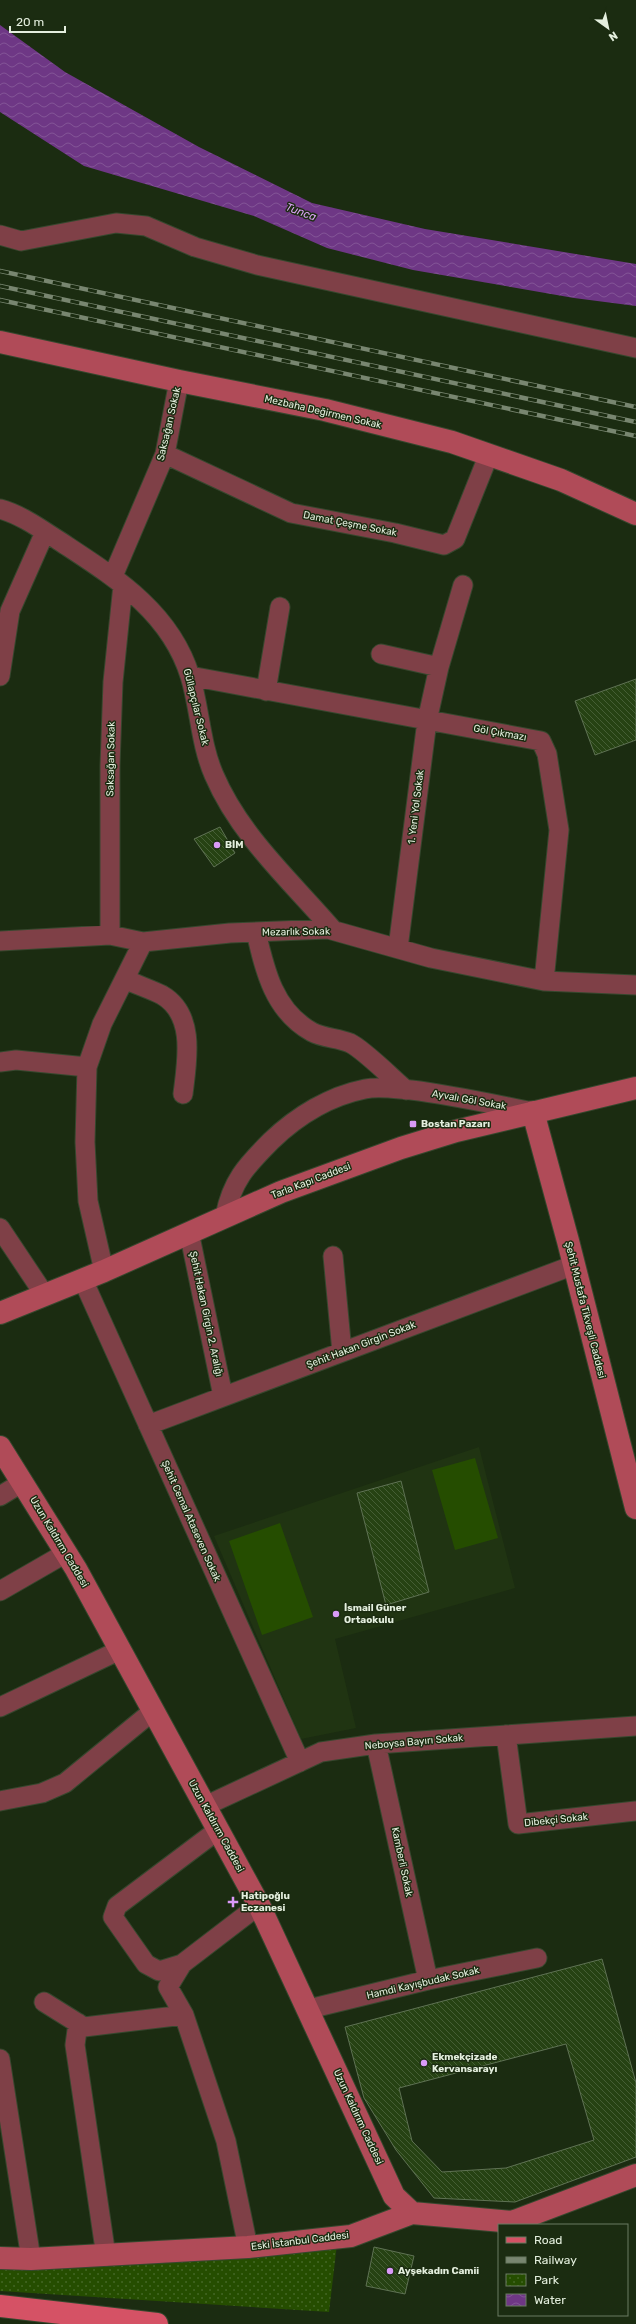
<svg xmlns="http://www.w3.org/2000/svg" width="636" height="2324" font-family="Rubik,sans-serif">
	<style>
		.built { fill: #203412 }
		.grass { fill: #254d00 }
		.park { fill: url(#park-dots) }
		.water { fill: url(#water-waves) }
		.building { fill: url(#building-back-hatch); stroke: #5f7254; fill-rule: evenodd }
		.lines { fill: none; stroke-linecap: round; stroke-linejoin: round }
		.street-casing { stroke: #37472e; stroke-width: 21 }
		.secondary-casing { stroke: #37472e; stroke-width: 24 }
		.primary-casing { stroke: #37472e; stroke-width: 24 }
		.street { stroke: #7f4047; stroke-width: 19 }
		.secondary { stroke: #b04b58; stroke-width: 22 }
		.primary { stroke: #d55265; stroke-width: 22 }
		.rail-casing { stroke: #788670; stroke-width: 4.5 }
		.rail { stroke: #1b2c11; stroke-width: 3; stroke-dasharray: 9; stroke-linecap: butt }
		.poi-dot { fill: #d99af7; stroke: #1b2c11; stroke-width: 1.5 }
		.labels { text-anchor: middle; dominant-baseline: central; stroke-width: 3; stroke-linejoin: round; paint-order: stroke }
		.street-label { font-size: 10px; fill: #e4efde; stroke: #1b2c11 }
		.poi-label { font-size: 10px; font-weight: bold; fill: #e4efde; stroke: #1b2c11; text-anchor: start }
		.water-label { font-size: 11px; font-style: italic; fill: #dea4f9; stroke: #1b2c11 }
	</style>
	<defs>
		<pattern id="park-dots" width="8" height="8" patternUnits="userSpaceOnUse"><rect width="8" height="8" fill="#254d00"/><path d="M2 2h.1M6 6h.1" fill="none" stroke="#446725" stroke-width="1.8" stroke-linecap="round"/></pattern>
		<pattern id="water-waves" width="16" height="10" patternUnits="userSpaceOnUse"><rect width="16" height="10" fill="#6e3785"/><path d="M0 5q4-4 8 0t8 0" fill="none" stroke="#835496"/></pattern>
		<pattern id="building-back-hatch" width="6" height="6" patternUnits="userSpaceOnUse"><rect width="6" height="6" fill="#264213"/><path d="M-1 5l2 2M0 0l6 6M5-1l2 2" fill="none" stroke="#455e35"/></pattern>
	</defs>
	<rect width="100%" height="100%" fill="#1b2c11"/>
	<path class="built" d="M479,1447L515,1588L335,1639L356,1728L301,1739L214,1536Z"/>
	<path class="grass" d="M475,1458L498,1538L455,1550L432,1470Z
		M280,1523L313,1617L262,1635L229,1541Z"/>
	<path class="park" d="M337,2244L329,2312L0,2291V2266Z"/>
	<path class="water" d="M0,25L65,72L199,147L312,203L425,229L636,264V306L574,298L413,270L327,248L254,216L84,166L0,112Z"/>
	<path class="building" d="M636,679V740L595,755L575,701Z
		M220,827L235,853L214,867L194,839Z
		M401,1481L429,1592L386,1605L357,1493Z
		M602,1959L636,2083V2157L515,2202L434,2198L396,2150L364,2098L345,2027ZM566,2044L594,2140L506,2168L442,2172L412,2141L399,2088Z
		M374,2247L414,2256L405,2294L366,2286Z"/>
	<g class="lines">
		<g class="street-casing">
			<path id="street" d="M0,235L21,241L116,223L146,226L195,247L257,265L636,348
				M165,454L291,513L395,533L444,545L455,539L489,454
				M0,509C22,515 42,530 61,542C114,577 170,611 190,676C200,708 200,743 214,775C240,836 291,881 333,930
				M113,576L165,454L179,381
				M381,654L439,667
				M0,676L10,611L45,532
				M190,676L541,741L547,754L559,830L544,981
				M266,691L280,607
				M256,932C265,971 274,1011 312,1032C323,1038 338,1038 350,1043C363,1049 393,1079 406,1090
				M110,935V766L113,682L123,585
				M0,941L110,935L143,942L230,933L328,929L431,958L544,981L636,985
				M398,948L427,721L439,667L463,585
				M125,979C137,985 150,989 162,995C196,1015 187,1061 183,1094
				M0,1062L16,1060L87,1067
				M225,1216C232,1181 246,1166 271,1141C297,1116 330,1096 365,1089C379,1086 396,1089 411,1090C452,1095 492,1104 533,1112
				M0,1228L44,1294
				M189,1232L223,1396
				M333,1256L342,1352
				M104,1271L88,1201L85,1142L87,1067L102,1024L143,942
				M83,1280L300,1762
				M148,1425L574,1265
				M0,1496L23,1482
				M0,1591L66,1553
				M0,1707L120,1650
				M506,1735L518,1824L636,1811
				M376,1744L428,1980
				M0,1801L42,1793L65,1783L153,1711
				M205,1806L321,1752L376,1744L636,1726
				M182,1964L159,1971L146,1964L113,1917L117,1906L218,1830
				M44,2002L84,2027L184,2015
				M309,2009L428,1980L537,1958
				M78,2023L75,2045L106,2256
				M0,2059L31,2259
				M248,2247L226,2141L184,2015L168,1987L182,1964L259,1905"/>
		</g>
		<g class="secondary-casing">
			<path id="secondary" d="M0,342L179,381L325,410L452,442L561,480L636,514
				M533,1112L568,1241L636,1508
				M0,1313L104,1271L281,1192L401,1148L456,1131L636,1088
				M0,1447L76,1569L259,1905L394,2196L412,2213
				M0,2258L31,2259L248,2247L351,2236L412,2213L512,2222L636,2175"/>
		</g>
		<g class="primary-casing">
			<path id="primary" d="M0,2306L157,2324"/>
		</g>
		<use href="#street" class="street"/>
		<use href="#secondary" class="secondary"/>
		<use href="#primary" class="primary"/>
		<g class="rail-casing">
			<path id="rail" d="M0,271L636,407
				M0,286L636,422
				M0,300L636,436"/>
		</g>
		<use href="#rail" class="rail"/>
	</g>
	<g class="poi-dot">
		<circle cx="217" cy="845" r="4"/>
		<rect x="409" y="1120" width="8" height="8" rx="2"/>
		<circle cx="336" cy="1614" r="4"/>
		<path d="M231 1896h4v4h4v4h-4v4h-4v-4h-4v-4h4z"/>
		<circle cx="424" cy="2063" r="4"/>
		<circle cx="390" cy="2271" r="4"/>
	</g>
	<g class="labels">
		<g class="street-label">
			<text transform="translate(323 412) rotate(13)">Mezbaha Değirmen Sokak</text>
			<text transform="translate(169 424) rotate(-77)">Saksağan Sokak</text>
			<text transform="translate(350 524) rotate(11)">Damat Çeşme Sokak</text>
			<text transform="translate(196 707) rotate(76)">Güllapçılar Sokak</text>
			<text transform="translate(500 733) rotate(10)">Göl Çıkmazı</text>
			<text transform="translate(111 759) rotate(-89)">Saksağan Sokak</text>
			<text transform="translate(416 807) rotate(-83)">1. Yeni Yol Sokak</text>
			<text transform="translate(296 932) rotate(-1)">Mezarlık Sokak</text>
			<text transform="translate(469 1100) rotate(10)">Ayvalı Göl Sokak</text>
			<text transform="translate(311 1181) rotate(-21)">Tarla Kapı Caddesi</text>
			<text transform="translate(585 1310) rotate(76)">Şehit Mustafa Tikveşli Caddesi</text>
			<text transform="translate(206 1314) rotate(78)">Şehit Hakan Girgin 2. Aralığı</text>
			<text transform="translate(361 1345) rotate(-21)">Şehit Hakan Girgin Sokak</text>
			<text transform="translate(191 1521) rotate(66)">Şehit Cemal Ataseven Sokak</text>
			<text transform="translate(59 1542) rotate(59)">Uzun Kaldırım Caddesi</text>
			<text transform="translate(414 1742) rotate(-5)">Neboysa Bayırı Sokak</text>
			<text transform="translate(556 1820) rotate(-6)">Dibekçi Sokak</text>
			<text transform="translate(216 1826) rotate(61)">Uzun Kaldırım Caddesi</text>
			<text transform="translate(402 1862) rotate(78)">Kamberli Sokak</text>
			<text transform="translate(423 1983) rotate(-13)">Hamdi Kayışbudak Sokak</text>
			<text transform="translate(358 2117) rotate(65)">Uzun Kaldırım Caddesi</text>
			<text transform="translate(300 2241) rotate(-7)">Eski İstanbul Caddesi</text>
		</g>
		<g class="poi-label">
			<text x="225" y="845">BİM</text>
			<text x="421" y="1124">Bostan Pazarı</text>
			<text x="344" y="1608">İsmail Güner<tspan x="344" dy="12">Ortaokulu</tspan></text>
			<text x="241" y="1896">Hatipoğlu<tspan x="241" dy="12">Eczanesi</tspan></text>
			<text x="432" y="2057">Ekmekçizade<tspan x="432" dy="12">Kervansarayı</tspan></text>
			<text x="398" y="2271">Ayşekadın Camii</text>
		</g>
		<g class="water-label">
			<text transform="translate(301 212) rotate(21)">Tunca</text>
		</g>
	</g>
	<rect x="498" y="2224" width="130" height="92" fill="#1b2c11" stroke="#6b7a63"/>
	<rect x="506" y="2237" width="20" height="6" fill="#d55265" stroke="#6b7a63"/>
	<text x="534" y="2244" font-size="12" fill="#e4efde">Road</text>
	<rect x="506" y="2257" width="20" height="6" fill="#788670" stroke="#6b7a63"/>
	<text x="534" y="2264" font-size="12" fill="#e4efde">Railway</text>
	<rect x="506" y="2274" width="20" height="12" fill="url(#park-dots)" stroke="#6b7a63"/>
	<text x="534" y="2284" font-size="12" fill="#e4efde">Park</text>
	<rect x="506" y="2294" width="20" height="12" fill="url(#water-waves)" stroke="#6b7a63"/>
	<text x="534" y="2304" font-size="12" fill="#e4efde">Water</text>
	<g transform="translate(608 28) rotate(147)" stroke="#1b2c11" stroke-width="3" paint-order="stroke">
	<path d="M0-3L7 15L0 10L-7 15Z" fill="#e4efde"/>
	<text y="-6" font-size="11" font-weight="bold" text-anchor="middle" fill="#e4efde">N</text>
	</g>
	<path d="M10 26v6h55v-6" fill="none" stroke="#e4efde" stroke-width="2"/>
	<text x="16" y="26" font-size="12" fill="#e4efde" stroke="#1b2c11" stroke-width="3" paint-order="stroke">20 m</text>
</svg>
